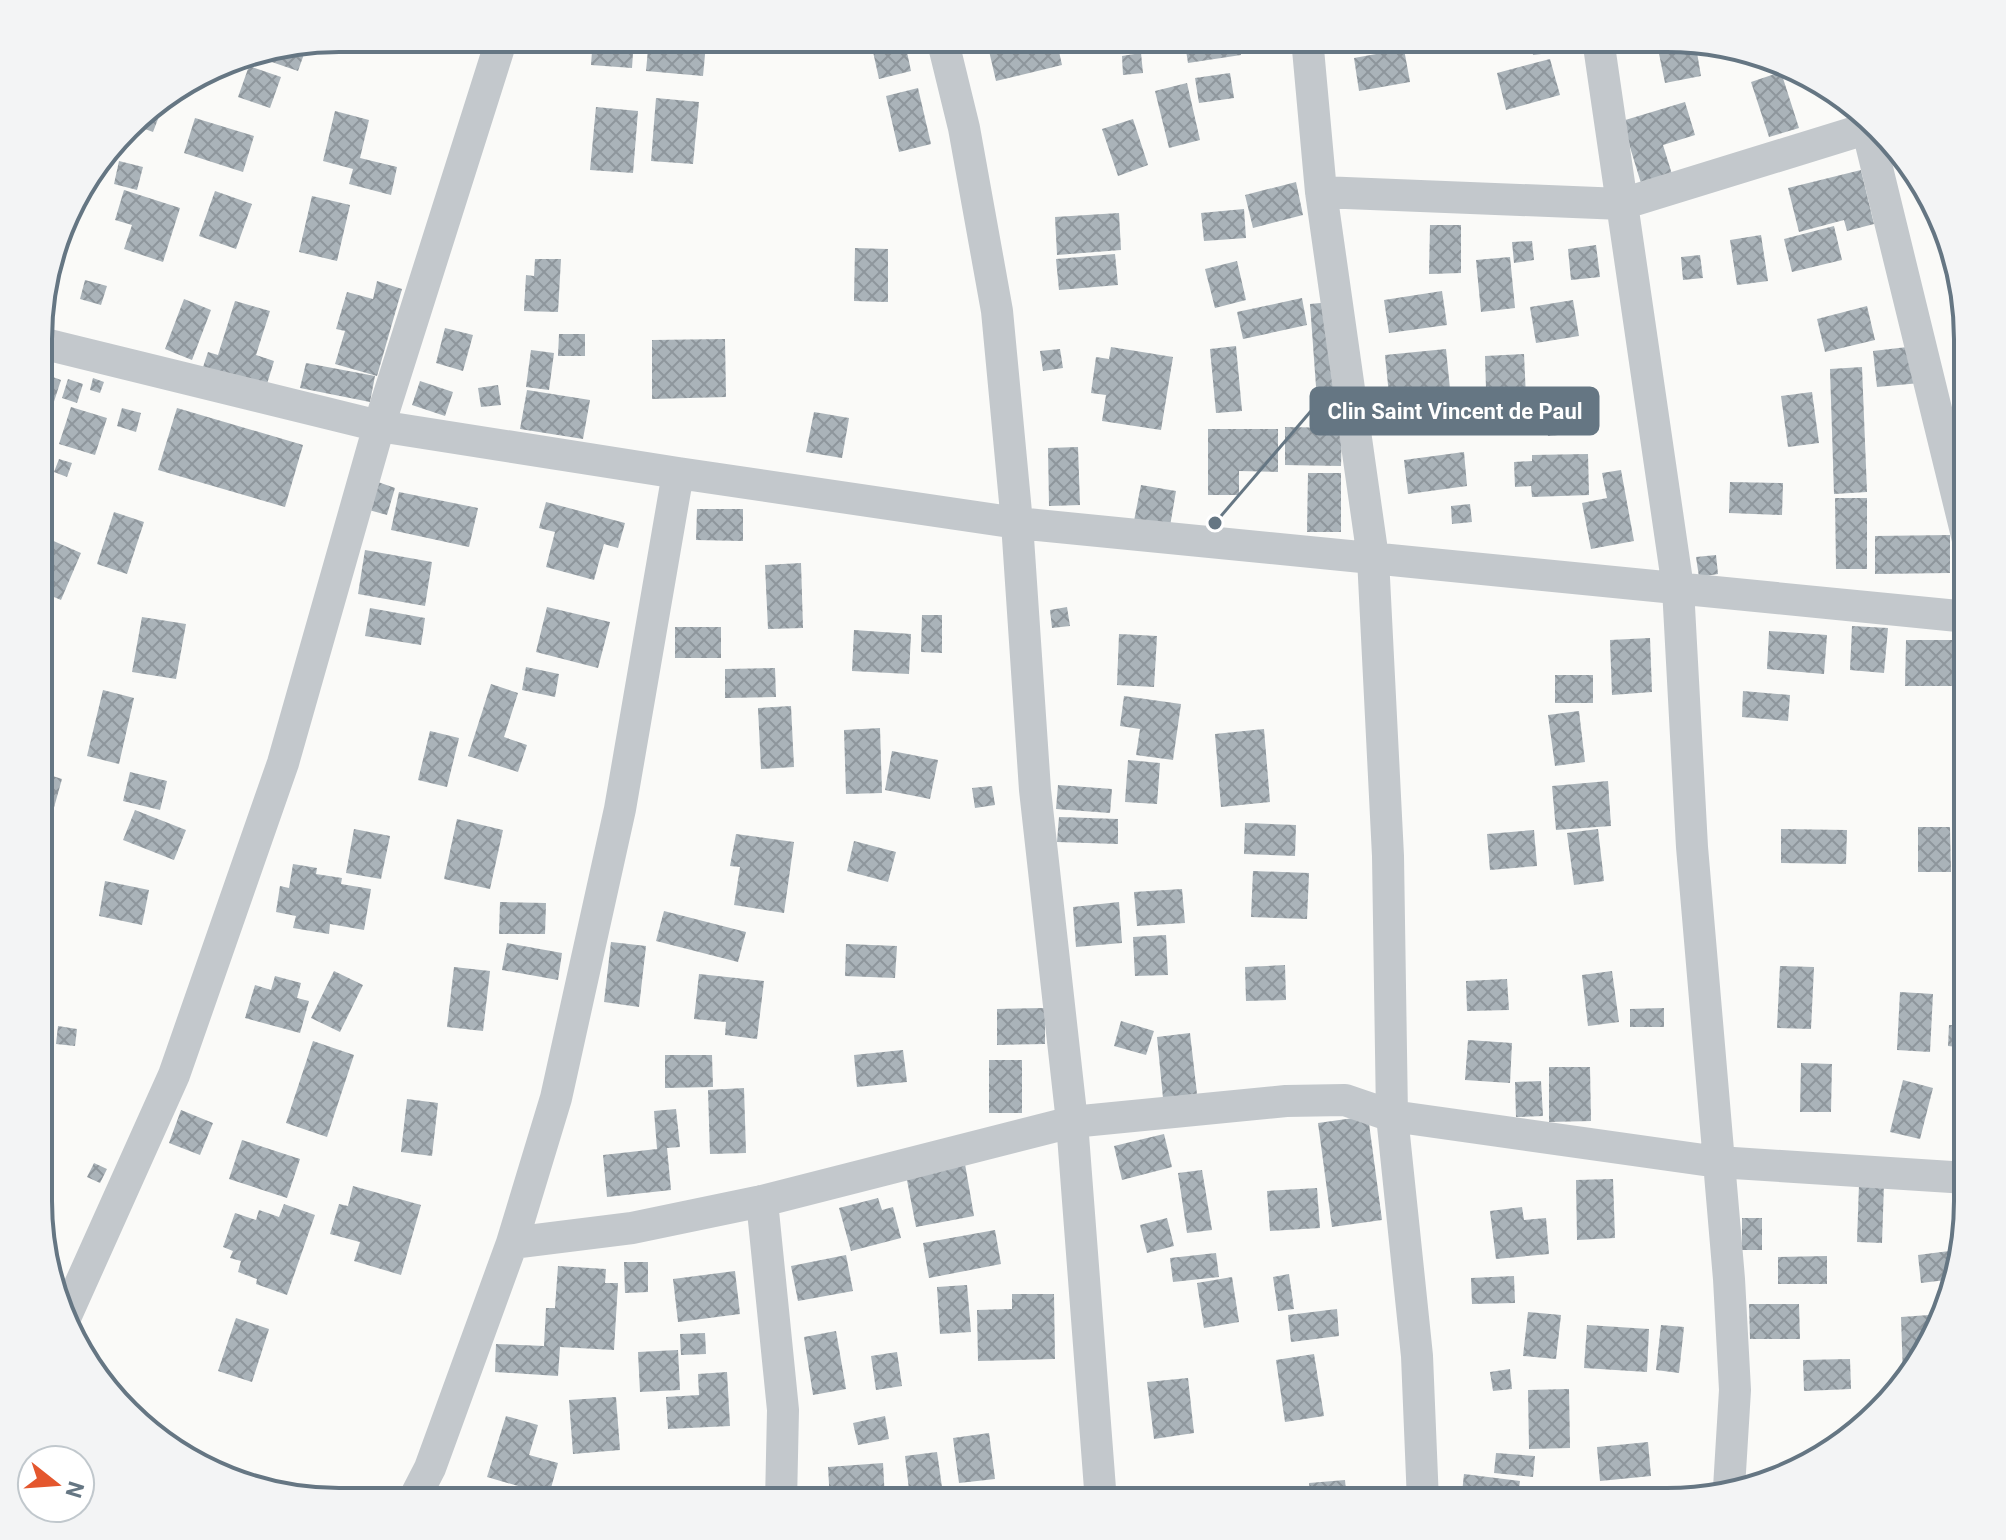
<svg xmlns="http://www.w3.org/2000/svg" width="2006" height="1540" font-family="Roboto,sans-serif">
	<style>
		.building { fill: url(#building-cross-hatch) }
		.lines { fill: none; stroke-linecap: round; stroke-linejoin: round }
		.minor { stroke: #c3c8cc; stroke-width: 32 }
		.rim { fill: none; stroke: #657683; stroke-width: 4 }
		.leader { fill: none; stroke: #657683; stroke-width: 3 }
		.callout-dot { fill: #657683; stroke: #fff; stroke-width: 3 }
		.callout { fill: #657683; stroke: #657683; stroke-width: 3 }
		.callout-label { font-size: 22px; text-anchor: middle; font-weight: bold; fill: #fff }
	</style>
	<defs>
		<pattern id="building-cross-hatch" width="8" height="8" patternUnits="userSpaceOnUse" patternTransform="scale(2)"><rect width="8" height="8" fill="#aab3b9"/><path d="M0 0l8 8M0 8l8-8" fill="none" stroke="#8e969c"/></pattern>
	</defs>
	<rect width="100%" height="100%" fill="#fafaf8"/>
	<path class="building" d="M358,38H381L379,53L356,50Z
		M593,38H634L632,68L591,65Z
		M649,38H686L685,43L706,44L703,76L646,71Z
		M870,38H904L911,71L879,79Z
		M986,38H1056L1062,65L996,81Z
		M1184,38H1238L1241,55L1188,63Z
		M1374,38H1399L1400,42L1374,43Z
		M1492,39H1525L1526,46L1493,50Z
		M1531,39H1572L1574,50L1533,55Z
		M1656,39H1686L1695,41L1701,76L1665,83Z
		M308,43L298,71L260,58L263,51Z
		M1404,49L1410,82L1359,91L1354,58Z
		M1141,53L1143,73L1123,75L1122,56Z
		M1550,59L1560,95L1506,110L1497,73Z
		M249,66L281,77L270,108L238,97Z
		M1781,72L1799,128L1769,137L1751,82Z
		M1230,73L1234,98L1199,103L1195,78Z
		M1187,83L1200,140L1169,148L1155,91Z
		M918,88L931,144L899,152L886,96Z
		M656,98L699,102L693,164L651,161Z
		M1685,102L1695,135L1663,145L1675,184L1644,193L1622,121Z
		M156,103L163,106L153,132L132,124L141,112Z
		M596,107L638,111L633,173L590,170Z
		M335,111L369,120L360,158L397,167L391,195L349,184L353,169L323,161Z
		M195,118L254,136L243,172L184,153Z
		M1133,119L1148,165L1118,176L1102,129Z
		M119,161L143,167L137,190L114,184Z
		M1861,170L1874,224L1847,231L1844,220L1799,232L1788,188Z
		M1296,182L1303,215L1253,228L1245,195Z
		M124,190L180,208L163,262L124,249L132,225L115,220Z
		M215,191L252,204L236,249L199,236Z
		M312,196L350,205L337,261L299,252Z
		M1244,209L1246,238L1204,241L1201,213Z
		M1119,213L1121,250L1057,255L1055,217Z
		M1430,225H1461V273L1429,274Z
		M1834,226L1842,260L1792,272L1784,239Z
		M1761,235L1768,281L1737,285L1730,240Z
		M1532,241L1534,260L1514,263L1512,242Z
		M1596,245L1600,277L1571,280L1568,249Z
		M855,248L888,249V302L854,301Z
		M1115,254L1118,285L1059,290L1056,259Z
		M1700,255L1703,278L1683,280L1681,257Z
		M1510,257L1515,308L1481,312L1476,260Z
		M535,259H561L558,312L524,311L526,275L534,276Z
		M1237,261L1246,300L1215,308L1205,269Z
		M85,280L107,286L101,305L80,299Z
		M377,281L402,289L377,376L335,364L345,331L336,329L347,292L373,299Z
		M1442,291L1447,325L1389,333L1384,300Z
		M1302,298L1307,325L1243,339L1237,312Z
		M184,299L211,310L192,360L165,349Z
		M1573,300L1579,336L1536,343L1530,307Z
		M235,301L270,311L256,355L274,361L267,384L200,376L208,352L218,355Z
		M1331,302L1338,399L1317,400L1310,304Z
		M1867,306L1875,340L1825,352L1817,319Z
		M445,328L473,335L463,371L436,363Z
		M559,334H585V356H558Z
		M725,339L726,397L652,399V340Z
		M1236,346L1242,411L1216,413L1210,349Z
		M1916,346L1920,383L1877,387L1873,351Z
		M1111,347L1173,357L1161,430L1102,421L1106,395L1091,393L1096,357L1109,359Z
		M1060,349L1063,368L1043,371L1040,351Z
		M1446,349L1450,389L1389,395L1385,355Z
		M531,350L554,353L549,390L526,387Z
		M1524,354L1527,420L1487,422L1485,356Z
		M1954,356L1968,357V393H1953Z
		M306,363L375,376L370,402L300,388Z
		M1862,367L1867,492L1834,494L1830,369Z
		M50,376L61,380L49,417L40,415V388L45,390Z
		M93,378L104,382L100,393L90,390Z
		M68,379L83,384L77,403L62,398Z
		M420,381L453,392L445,416L412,405Z
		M498,385L501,405L481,407L478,388Z
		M527,390L590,400L583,439L520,429Z
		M1812,392L1819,443L1788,447L1781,396Z
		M71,407L107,418L95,455L59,444Z
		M122,408L141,413L136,432L117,426Z
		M177,408L303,445L285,507L158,470Z
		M814,412L849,418L842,458L806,452Z
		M1566,414L1568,434L1548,436L1546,417Z
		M1285,427L1342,428L1341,466L1285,465Z
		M1208,429H1278V472L1239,471V495H1208Z
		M40,445L45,447L44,451L54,455L50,469L40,466Z
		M1078,447L1080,505L1049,506L1048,448Z
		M1464,452L1467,486L1408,494L1404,460Z
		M1588,454L1589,495L1532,497L1531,486L1515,487L1514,462L1532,461V455Z
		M59,459L72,463L67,477L54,472Z
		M1621,470L1634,541L1591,549L1582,503L1607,498L1602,473Z
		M1308,473H1341V532H1307Z
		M378,482L395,488L387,515L369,510Z
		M1730,482L1783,483L1782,515L1729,513Z
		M1141,485L1176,491L1169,532L1133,526Z
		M43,487L50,489L54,494V502L50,507L44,509L40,508V488Z
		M399,492L478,508L469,547L391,530Z
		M1835,498H1867V569H1836Z
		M546,502L625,523L618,548L604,544L594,580L546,567L555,532L539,528Z
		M1470,504L1472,522L1452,524L1451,506Z
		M697,509H743V541L696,540Z
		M114,512L144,522L127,574L97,564Z
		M1950,535V573L1875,574V536Z
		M49,539L81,553L61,600L40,591V560Z
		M365,550L432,562L425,606L358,594Z
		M1716,555L1718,574L1699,577L1696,557Z
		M801,563L803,628L768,629L765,565Z
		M547,607L610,622L598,668L536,652Z
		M1067,607L1070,626L1052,628L1050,610Z
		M370,608L425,618L421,645L365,636Z
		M922,615H942V653L921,652Z
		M142,617L186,624L176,679L132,672Z
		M1852,626L1888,628L1884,673L1850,670Z
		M675,627H721V658H675Z
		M854,630L911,634L909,674L852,671Z
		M1769,631L1827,635L1824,674L1767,669Z
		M1119,634L1157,636L1154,687L1117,685Z
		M1650,638L1652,692L1612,695L1610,640Z
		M1906,640H1956L1955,686H1905Z
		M526,667L559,674L555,697L522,690Z
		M775,668L776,697L725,698V669Z
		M1555,675H1593V703H1555Z
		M491,684L518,693L504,737L527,745L518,772L468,756Z
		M103,690L134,698L119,764L87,756Z
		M1743,691L1790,695L1788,721L1742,717Z
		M1124,696L1181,704L1173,760L1136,755L1140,729L1120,726Z
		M791,706L794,767L761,769L758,708Z
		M1579,711L1585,762L1555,766L1548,715Z
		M880,728L882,793L846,794L844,730Z
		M1264,729L1270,802L1221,807L1215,734Z
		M430,731L459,738L447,787L418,780Z
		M892,751L938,760L930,799L885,790Z
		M1128,760L1160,763L1157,804L1125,802Z
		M40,772L62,779L46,836L40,834Z
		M130,772L167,781L160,810L123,801Z
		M1608,781L1611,826L1556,830L1552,786Z
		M1058,785L1112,789L1110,813L1056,809Z
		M992,786L995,805L975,808L972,788Z
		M135,810L186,830L174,860L123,840Z
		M1059,817L1118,819V844L1057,842Z
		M457,819L503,830L490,889L444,879Z
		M1245,823L1296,825L1295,856L1244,854Z
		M1918,827H1950L1951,872H1918Z
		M354,829L390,836L381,879L346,873Z
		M1598,829L1604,881L1574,885L1567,833Z
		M1781,829L1847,830L1846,864L1781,863Z
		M1534,830L1537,866L1490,870L1487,834Z
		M736,834L794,842L784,913L734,905L740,867L730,866Z
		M854,841L896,852L888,882L847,871Z
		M293,864L317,868L316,874L342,878L341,884L371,889L364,930L330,924L329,934L293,928L296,916L276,912L280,886L289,888Z
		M1253,871L1309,873L1307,919L1251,917Z
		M105,881L149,890L142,925L99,916Z
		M1182,889L1185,923L1137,926L1134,892Z
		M500,902L546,903L545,934H499Z
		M1119,902L1122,943L1076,947L1073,907Z
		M664,911L746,932L738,962L656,941Z
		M1166,935L1168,975L1135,976L1133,937Z
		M611,942L646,946L639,1007L604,1002Z
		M507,943L562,953L558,980L502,970Z
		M846,944L897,946L895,978L845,976Z
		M1285,965L1286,1000L1246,1001L1245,967Z
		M1780,966L1814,967L1811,1029L1777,1028Z
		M454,967L490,971L483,1031L447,1027Z
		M334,971L363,985L340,1032L311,1018Z
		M1612,971L1619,1022L1588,1026L1582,975Z
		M699,974L764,981L757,1039L725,1035L726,1022L694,1019Z
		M275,976L301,983L297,998L309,1001L300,1033L245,1018L255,985L271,990Z
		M1507,979L1509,1010L1467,1011L1466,981Z
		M1900,992L1933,994L1930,1052L1897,1050Z
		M39,997L51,999L40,1047H39Z
		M1045,1008V1044L997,1045V1009Z
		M1664,1008V1027H1630V1009Z
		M1121,1021L1154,1031L1146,1055L1114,1046Z
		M1949,1025H1967V1048L1948,1046Z
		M58,1026L77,1029L75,1046L56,1044Z
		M1190,1033L1197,1094L1163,1098L1157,1037Z
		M1468,1040L1512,1043L1510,1083L1465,1080Z
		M313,1041L354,1055L327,1137L286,1123Z
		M903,1050L907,1082L857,1087L854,1055Z
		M665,1055H712L713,1087L665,1088Z
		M989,1060H1022V1113H989Z
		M1801,1063L1832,1064L1831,1112H1800Z
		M1549,1067H1590L1591,1121L1549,1122Z
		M1903,1080L1933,1088L1920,1139L1890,1132Z
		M1541,1081L1543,1116L1516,1117L1515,1082Z
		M744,1088L746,1153L710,1154L708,1090Z
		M407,1099L438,1103L432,1156L401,1152Z
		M676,1109L680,1147L667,1148L671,1190L607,1197L603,1155L657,1149L654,1111Z
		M181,1110L213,1123L200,1155L169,1143Z
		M1368,1116L1382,1220L1332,1227L1318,1123Z
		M1164,1134L1172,1167L1122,1180L1114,1146Z
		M242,1140L300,1159L287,1198L229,1179Z
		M94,1163L107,1169L100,1183L87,1177Z
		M965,1164L974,1216L916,1227L906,1175Z
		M1202,1170L1212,1230L1187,1233L1178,1173Z
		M1613,1179L1615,1238L1577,1240L1576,1180Z
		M1859,1184H1884L1882,1243L1857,1242Z
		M353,1186L421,1205L401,1275L354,1261L360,1242L330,1234L339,1204L348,1206Z
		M1317,1188L1320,1228L1270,1231L1267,1191Z
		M878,1198L882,1210L893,1207L901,1238L851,1251L839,1208Z
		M284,1204L315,1215L287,1295L256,1284L257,1279L238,1272L241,1261L230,1258L233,1251L223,1247L235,1213L256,1220L259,1210L279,1217Z
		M1522,1207L1524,1220L1546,1218L1549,1254L1496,1259L1490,1211Z
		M1167,1218L1174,1246L1147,1253L1140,1225Z
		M1742,1218H1762V1250H1742Z
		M995,1230L1001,1264L929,1278L923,1243Z
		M1957,1250L1958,1261L1954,1279L1921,1283L1918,1255Z
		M1216,1253L1219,1277L1173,1282L1170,1258Z
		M846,1255L853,1291L798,1301L791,1266Z
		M1827,1256V1284H1778V1257Z
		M624,1262H648V1292L625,1293Z
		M558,1266L606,1269L605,1283H618L614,1350L560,1347L558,1376L495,1372L496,1344L544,1346L546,1308H555Z
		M735,1271L740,1314L678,1322L673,1279Z
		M1289,1274L1294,1309L1278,1311L1273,1277Z
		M1514,1276L1515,1303L1472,1304L1471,1278Z
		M1232,1277L1239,1322L1204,1328L1197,1283Z
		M967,1285L971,1332L940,1334L937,1287Z
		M1012,1294H1054L1055,1359L978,1361L977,1310L1012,1309Z
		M1749,1304H1799L1800,1339H1750Z
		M1337,1309L1339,1336L1291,1342L1288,1315Z
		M1528,1312L1561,1315L1556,1359L1523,1356Z
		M1929,1315L1930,1341L1908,1376H1903L1901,1317Z
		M236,1318L269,1329L252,1382L218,1371Z
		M1587,1325L1649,1329L1647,1372L1584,1368Z
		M1661,1325L1684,1327L1679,1373L1656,1370Z
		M836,1331L846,1389L813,1395L804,1337Z
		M705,1333L706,1354L681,1355L680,1334Z
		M678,1350L680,1390L640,1392L638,1352Z
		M897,1352L902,1386L876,1390L871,1356Z
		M1314,1354L1324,1416L1285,1422L1276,1360Z
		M1850,1359L1851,1389L1804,1391L1803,1360Z
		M1510,1369L1512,1389L1493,1391L1490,1372Z
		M727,1372L730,1426L668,1429L666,1397L699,1395L698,1374Z
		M1188,1378L1194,1433L1154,1439L1147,1382Z
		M1569,1389L1570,1448L1529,1449L1528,1390Z
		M616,1397L620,1450L573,1454L569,1400Z
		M506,1416L538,1425L529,1455L558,1463L549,1495L487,1477Z
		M885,1416L889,1439L858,1445L853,1423Z
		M989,1433L995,1479L959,1483L953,1438Z
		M1648,1442L1651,1476L1600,1481L1597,1447Z
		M937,1452L943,1494L910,1498L905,1456Z
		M1496,1453L1535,1456L1533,1477L1494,1473Z
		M883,1463L885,1500L830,1502L828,1467Z
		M1464,1474L1520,1481L1517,1502H1461Z
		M1345,1480L1347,1502H1311L1309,1483Z
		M1247,1487L1248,1502H1212V1488Z
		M1001,1491H1040V1502H1001Z
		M1535,1493L1566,1501V1502H1533Z
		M1622,1498L1643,1500V1502H1622Z"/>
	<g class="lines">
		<path class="minor" d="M942,38L964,128L997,311L1017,523L1035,790L1072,1122L1101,1502
			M1307,38L1321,192L1373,558L1388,856L1392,1116L1417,1356L1423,1502
			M1598,39L1678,588L1692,847L1729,1279L1735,1390L1729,1488
			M1863,111L1968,540
			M1321,192L1622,204L1875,126
			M41,343L379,426L678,473L1017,523L1968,617
			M762,1201L783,1410L781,1502
			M512,1243L632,1228L762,1201L1072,1122L1286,1101L1345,1100L1392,1116L1718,1162L1967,1178
			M65,1318L174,1075L283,763L379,426L502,38
			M413,1501L430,1468L512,1243L556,1098L620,809L678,473"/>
	</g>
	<path d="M0 0H2006V1540H0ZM339 52H1667A287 287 0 0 1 1954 339V1201A287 287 0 0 1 1667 1488H339A287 287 0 0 1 52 1201V339A287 287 0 0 1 339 52Z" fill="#f3f4f5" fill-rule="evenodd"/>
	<path class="rim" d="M339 52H1667A287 287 0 0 1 1954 339V1201A287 287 0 0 1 1667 1488H339A287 287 0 0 1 52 1201V339A287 287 0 0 1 339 52Z"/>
	<path class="leader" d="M1215 523L1311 411"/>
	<circle class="callout-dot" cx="1215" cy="523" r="8"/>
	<rect class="callout" x="1311" y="388" width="287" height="46" rx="8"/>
	<g class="callout-label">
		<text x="1455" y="419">Clin Saint Vincent de Paul</text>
	</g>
	<g transform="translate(56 1484) rotate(107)"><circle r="38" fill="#ffffff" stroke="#c1c8cd" stroke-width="2"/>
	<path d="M0-6L14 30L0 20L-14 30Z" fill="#e4572e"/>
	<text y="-12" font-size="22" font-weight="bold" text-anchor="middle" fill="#657683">N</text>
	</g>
</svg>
